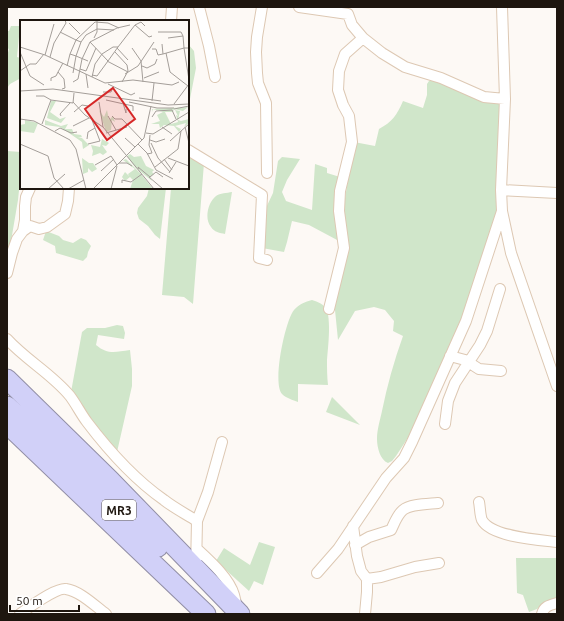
<svg xmlns="http://www.w3.org/2000/svg" width="564" height="621" font-family="Ubuntu,sans-serif">
	<style>
		.green { fill: #d0e6ca }
		.lines { fill: none; stroke-linecap: round; stroke-linejoin: round }
		.street-casing { stroke: #ddc8b3; stroke-width: 12 }
		.highway-casing { stroke: #928fa6; stroke-width: 21 }
		.street { stroke: #fff; stroke-width: 10 }
		.highway { stroke: #d1d0f8; stroke-width: 19 }
		.labels { text-anchor: middle; dominant-baseline: central; stroke-width: 4; stroke-linejoin: round; paint-order: stroke }
		.shield { fill: #fff; stroke: #625c57; stroke-width: 1 }
		.shield-label { font-size: 12px; font-weight: bold; fill: #1e160f }
		.inset-road { fill: none; stroke: #a49e99; stroke-width: 1 }
		.view { fill: #d62828; fill-opacity: 0.15; stroke: #d62828; stroke-width: 2 }
		.inset-edge { fill: none; stroke: #1e160f; stroke-width: 2 }
	</style>
	<rect width="100%" height="100%" fill="#fdf9f5"/>
	<path class="green" d="M11,26H20L17,57L21,58V78L10,84L7,88V56L9,49L7,48V31H9Z
		M188,44L194,51L196,68L189,104Z
		M429,81H435L502,102L497,215L461,322L413,430L396,456L392,461L388,463C380,460 377,447 377,439C377,430 380,420 382,411C387,386 394,361 403,336L393,331L394,321L385,310L374,307L355,311L338,340L334,300L343,211L354,142L375,146L379,129C392,122 397,115 403,101L423,108L427,95V84Z
		M7,151L21,152V179L20,181L18,200L9,253H7Z
		M188,152L204,163L193,304L184,297L162,295L171,188H188Z
		M282,157L300,159L287,180L282,192L286,201L312,210L315,164L327,168V173L340,177L339,241L309,225L292,221L287,242L284,252L262,248L264,212L273,193L278,161Z
		M149,188H166L160,239L155,235L148,226L139,219L137,213L138,208L147,196Z
		M232,192L225,234C220,233 214,232 211,227C204,219 208,202 216,196C220,193 227,193 232,192Z
		M46,231L59,236L63,240L73,243L81,238L86,240L91,246L88,252L87,257L83,261L56,253L55,246L43,240Z
		M312,300C318,302 324,304 327,310C331,323 328,347 327,360C327,368 327,377 328,385L298,384V402C293,400 286,398 282,394C272,383 285,321 294,310C299,304 305,302 312,300Z
		M117,325L123,326L125,333L124,339L98,335L96,345C108,355 115,352 130,350L132,369V386L117,452L101,435L71,392L82,332L87,328H105Z
		M332,397L360,425L326,412Z
		M259,542L275,547L263,585L254,581L249,591L216,561L224,548L250,565Z
		M516,558H557V597L545,602L537,609L529,612L523,595L517,593Z"/>
	<g class="lines">
		<g class="street-casing">
			<path id="street" d="M199,7L209,46L215,77
				M262,7L257,37L256,52L257,73L258,83L266,103L267,173
				M299,7L348,14L352,25L363,38L382,53L405,67L441,78L484,97L505,99
				M502,7L505,99L501,190L502,211L511,253L557,386
				M171,21L172,7
				M188,150L262,195L259,258L267,260
				M501,190L557,193
				M23,231L30,226L39,229L47,227L65,214L68,201L69,188
				M7,273L12,253L17,239L23,231L25,220V206L26,197L30,188
				M329,309L344,248L339,211L340,191L352,142L349,116L343,105L338,90L339,71L345,54L363,38
				M7,339C26,360 52,374 70,396C76,404 81,414 87,422C109,451 134,479 164,500C174,508 186,514 197,521
				M450,356L465,360L479,369L501,371
				M445,424L448,401L455,383L480,345L487,331L500,289
				M479,502C480,506 480,516 482,520C491,537 539,540 557,542
				M353,526L357,556L361,571L367,579L381,577L415,567L439,563
				M355,545L369,537L391,530C394,524 397,515 403,510C410,504 428,504 438,503
				M197,549C210,561 229,578 234,595C235,599 236,603 237,607
				M196,569L197,521L208,492L222,442
				M317,573L338,549L386,478L404,458L412,442L466,321L502,211
				M20,614C28,608 57,587 66,589C80,591 95,606 106,614
				M365,614L367,592V579
				M542,614C544,606 550,605 557,603"/>
		</g>
		<g class="highway-casing">
			<path id="highway" d="M7,379L111,481L240,614
				M7,406L158,547
				M7,424L206,614"/>
		</g>
		<use href="#street" class="street"/>
		<use href="#highway" class="highway"/>
	</g>
	<g class="labels">
		<rect class="shield" x="102" y="500" width="34" height="20" rx="3"/>
		<g class="shield-label">
			<text x="119" y="510">MR3</text>
		</g>
	</g>
	<g transform="translate(20 20)">
		<rect width="169" height="169" fill="#fdf9f5"/>
		<path d="M31,81H36L30,92L40,99L46,97L41,103L27,98ZM168,87L163,91L154,89L153,92H145L151,104L158,102L156,95L158,96L155,90L160,91L158,100L161,101L169,99V103L164,107L166,103L155,106L161,109L159,112L154,106L144,105L140,108L139,104H131L140,101L137,95L143,92L133,89L132,92V89L169,87L168,90ZM79,90L84,97L87,90L89,100L93,96L95,102L92,100L91,110L86,112ZM5,100L18,103L14,113L0,111V105L5,104ZM25,100L41,106L48,104L45,109H52L54,114L61,115L62,117L58,118H62L69,125L63,129L62,122L49,113L40,107L25,105ZM82,119L89,123L86,126L82,125L87,132L83,135L80,133L72,136L73,131L71,125L80,127ZM110,134L114,137L121,136L126,146L134,150L132,152L134,154L130,157L132,161L115,147L107,136ZM62,138L69,143H73L77,149L72,152L68,148V152L63,154ZM106,139L121,154L133,169H110L113,160L110,157L105,161L102,157L105,152L109,156L108,154L115,149L103,140Z" fill="#d0e6ca"/>
		<path class="inset-road" d="M49,3L60,14M115,5L129,17L132,16M40,12L56,20M138,12H161L163,16L164,28L143,34L142,24M74,18L77,12V1M148,18L163,16M56,20L75,2L88,3L99,8M61,22L66,15L77,9L94,10M0,27L25,35L85,63L113,60L152,65L159,62M98,27L88,41L70,22L97,8L110,5M97,28L108,40M112,28L121,41L123,62M169,28H164L169,60M132,29H136L138,35L143,34M0,32L10,56L24,65M95,32L107,45L108,51L102,62M146,33L150,52L168,66M50,34L56,20L61,22L56,36M25,35L34,4M30,37L34,23L46,3L45,0M87,41L108,52M47,46L50,34L56,36M122,46L127,48L135,44L137,39M60,49L66,51L76,28M0,51L10,44H16L24,34M53,53L56,36L68,41M66,54L68,68M105,54L118,46L134,22M72,55L77,56L88,41M72,57L75,44L82,34L93,27H98L115,5L121,2L125,6M124,58L139,52M31,61V58L36,56L38,52M53,62L58,59L62,39L70,22M88,64L111,75L115,73M42,69L45,68L44,59L38,52L43,43M0,71L33,69L148,85L169,84M83,72H91L93,67M16,76H24L31,80M119,78L141,81M86,80L113,86V91M132,81L134,63M53,82L65,95L83,107L134,169M79,82L83,107M109,82L137,88H154M103,83L106,93V89M154,84L169,64M154,89L169,86M54,92L62,85L68,86M41,96L40,94L50,83M88,96L96,110M92,96L95,99H102L122,120M132,97L136,91L152,90L156,99M0,99L14,101L50,120L56,129L66,169M22,104L31,80L53,83L54,73M53,106L69,98M142,107L152,114M165,107L169,123M35,111L40,108L51,113L57,112M86,113L107,107M126,113L133,114L169,92M105,118L115,127M67,119L68,112L75,108L72,100M130,120L136,122L145,119M150,121L161,111M131,123L138,138L150,152M0,124L28,136L34,158L44,169M68,124L80,121L75,108M118,124L127,133L136,150L153,159M127,134L132,133L129,125L130,115M148,138L169,146M144,139L152,150M99,143H107L112,146M75,145L91,136L97,145M135,147L158,129L161,111L169,104M119,149L118,147L130,157L136,152L143,157M81,151L94,139M149,153L156,142M129,157L143,169M102,163V160L111,162L122,154M28,169L45,154M48,169L64,160M73,169L124,118L131,86M91,169L97,146"/>
		<path class="view" d="M93,68L115,99L87,120L65,89Z"/>
		<rect width="169" height="169" class="inset-edge"/>
	</g>
	<rect width="564" height="621" fill="none" stroke="#1e160f" stroke-width="16"/>
	<path d="M10 605v6h69v-6" fill="none" stroke="#1e160f" stroke-width="2"/>
	<text x="16" y="605" font-size="12" fill="#1e160f" stroke="#ffffff" stroke-width="3" paint-order="stroke">50 m</text>
</svg>
